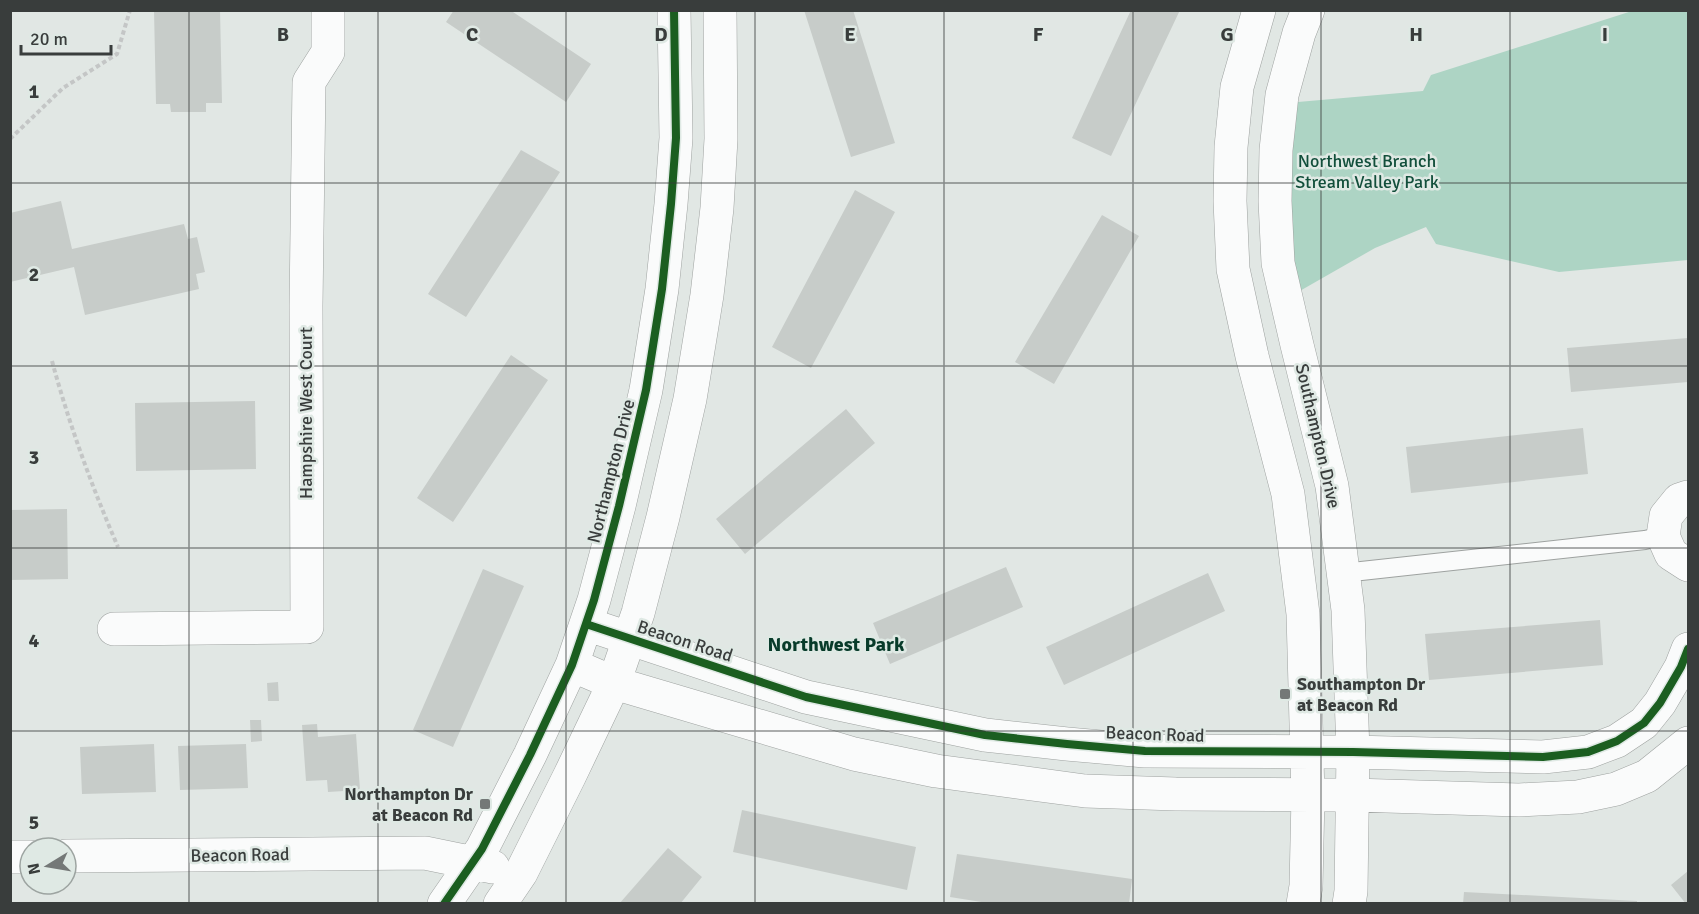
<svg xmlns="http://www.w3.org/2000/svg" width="1699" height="914" font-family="Signika,sans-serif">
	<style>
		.green { fill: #add4c4 }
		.building { fill: #c7ccc9 }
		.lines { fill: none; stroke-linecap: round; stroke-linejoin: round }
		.lane-casing { stroke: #9ea2a0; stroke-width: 20 }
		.street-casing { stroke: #9ea2a0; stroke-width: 34 }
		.path { stroke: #c4c6c6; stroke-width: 4; stroke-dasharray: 4.5 3; stroke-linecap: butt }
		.lane { stroke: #fafbfb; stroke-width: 18 }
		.street { stroke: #fafbfb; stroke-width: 33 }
		.cycleway-casing { stroke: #dfe9e4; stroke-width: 11 }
		.cycleway { stroke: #1b5e20; stroke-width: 8 }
		.grid { fill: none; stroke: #393d3c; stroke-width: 1.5; stroke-opacity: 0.55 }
		.poi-dot { fill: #747877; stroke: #dfe9e4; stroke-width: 2 }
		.labels { text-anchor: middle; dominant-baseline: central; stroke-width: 5; stroke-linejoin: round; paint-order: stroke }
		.park-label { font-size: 18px; fill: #124f3b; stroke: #dfe9e4 }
		.street-label { font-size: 18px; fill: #393d3c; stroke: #dfe9e4 }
		.poi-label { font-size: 18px; font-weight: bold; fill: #393d3c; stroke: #dfe9e4; text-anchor: start }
		.neighbourhood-label { font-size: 20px; font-weight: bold; fill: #083b2a; stroke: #dfe9e4 }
		.grid-label { font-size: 20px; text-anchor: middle; font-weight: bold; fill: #393d3c; stroke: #dfe9e4; stroke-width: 5; stroke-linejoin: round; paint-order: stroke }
	</style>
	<rect width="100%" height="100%" fill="#e1e7e4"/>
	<path class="green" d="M1632,11H1688V260L1559,272L1436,244L1426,227L1375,248L1298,292L1288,203L1292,138L1298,102L1423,91L1431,75Z"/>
	<path class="building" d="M154,10H220L222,103H206V112H171L170,104H156Z
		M454,10H510L591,64L566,102L446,22Z
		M804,10H853L895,143L851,157Z
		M1131,10H1180L1111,156L1072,138Z
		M521,150L560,172L466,317L428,294Z
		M855,190L895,212L811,368L772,347Z
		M61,201L72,249L184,224L188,239L197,237L205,272L196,274L199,289L85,315L74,267L10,282V213Z
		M1102,215L1139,236L1054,384L1015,362Z
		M1688,338V382L1571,392L1567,348Z
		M511,355L548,380L453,522L417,498Z
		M255,401L256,469L136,471L135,403Z
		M846,409L875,443L745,554L716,519Z
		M1583,428L1588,474L1411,493L1406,447Z
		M67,509L68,579L10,580V510Z
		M1006,567L1023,607L890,664L873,623Z
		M483,569L524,586L453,747L413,730Z
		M1208,573L1225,611L1064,685L1046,647Z
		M1600,620L1603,665L1429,680L1425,634Z
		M278,682L279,701H268L267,683Z
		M250,720H261L262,741L251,742Z
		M317,724L318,737L356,734L360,790L328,792L327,780L306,781L302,725Z
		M154,744L156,792L82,794L80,747Z
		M246,744L248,788L180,790L178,746Z
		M742,810L916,847L907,890L733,852Z
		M668,848L702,877L680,904H619Z
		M957,854L1132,879L1129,904H994L950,897Z
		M1688,871V904H1686L1671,885Z
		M1464,892L1637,901V904H1463Z"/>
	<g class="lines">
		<g class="lane-casing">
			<path id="lane" d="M1343,573L1645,540L1663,536"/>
		</g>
		<g class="street-casing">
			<path id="street" d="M1259,10L1237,87L1231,147L1230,201L1233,269L1252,356L1288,494L1303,614L1308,796L1306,886L1303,904
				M1308,10L1299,33L1282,95L1276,150L1275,201L1278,263L1297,345L1332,486L1348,610L1353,752L1351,891L1349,904
				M1688,497L1679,500L1666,516L1663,536L1671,554L1688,565
				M586,624L806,697L985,735L1067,744L1145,751L1353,752L1543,757L1588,752L1617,741L1644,723L1660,703L1681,667L1688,649
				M114,629L307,627L306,306L309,82L328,52V10
				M572,665L614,683L854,754L936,771L1085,791L1176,794L1353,795L1519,800L1578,797L1616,789L1647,776L1688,743
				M66,856L425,853L493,867
				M10,857H30
				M444,904L482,849L530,755L572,665L594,600L619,506L646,390L662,289L671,204L676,138L674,10
				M500,904L521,873L570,775L614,683L638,613L663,517L690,399L707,295L717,208L721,139L720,10"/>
		</g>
		<path class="path" d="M10,139L63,88L117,54L130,10
			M52,361C69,424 92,487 118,547"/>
		<use href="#lane" class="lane"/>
		<use href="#street" class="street"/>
		<g class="cycleway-casing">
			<path id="cycleway" d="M586,624L806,697L985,735L1067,744L1145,751L1353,752L1543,757L1588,752L1617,741L1644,723L1660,703L1681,667L1688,649
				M444,904L482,849L530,755L572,665L594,600L619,506L646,390L662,289L671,204L676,138L674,10"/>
		</g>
		<use href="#cycleway" class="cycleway"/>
	</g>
	<path class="grid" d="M189,10V904M378,10V904M566,10V904M755,10V904M944,10V904M1133,10V904M1321,10V904M1510,10V904M10,183H1688M10,366H1688M10,548H1688M10,731H1688"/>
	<g class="poi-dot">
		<rect x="1279" y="688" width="12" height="12" rx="3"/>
		<rect x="479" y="798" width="12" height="12" rx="3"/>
	</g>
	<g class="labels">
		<g class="park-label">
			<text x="1367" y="161">Northwest Branch<tspan x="1367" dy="21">Stream Valley Park</tspan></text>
		</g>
		<g class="street-label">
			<text transform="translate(306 413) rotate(-90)">Hampshire West Court</text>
			<text transform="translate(1318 436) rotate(77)">Southampton Drive</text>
			<text transform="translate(611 471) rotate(-76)">Northampton Drive</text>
			<text transform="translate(685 641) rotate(18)">Beacon Road</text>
			<text transform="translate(1155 734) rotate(2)">Beacon Road</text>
			<text transform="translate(240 855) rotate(-1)">Beacon Road</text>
		</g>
		<g class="poi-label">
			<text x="1297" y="684">Southampton Dr<tspan x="1297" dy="21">at Beacon Rd</tspan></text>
			<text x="473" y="794" text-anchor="end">Northampton Dr<tspan x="473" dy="21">at Beacon Rd</tspan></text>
		</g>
		<g class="neighbourhood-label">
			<text x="836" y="644">Northwest Park</text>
		</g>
	</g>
	<g class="grid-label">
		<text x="283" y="41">B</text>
		<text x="472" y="41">C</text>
		<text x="661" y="41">D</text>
		<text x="850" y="41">E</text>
		<text x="1038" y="41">F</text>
		<text x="1227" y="41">G</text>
		<text x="1416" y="41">H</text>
		<text x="1605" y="41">I</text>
		<text x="34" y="98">1</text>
		<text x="34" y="281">2</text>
		<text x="34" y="464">3</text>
		<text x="34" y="647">4</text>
		<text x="34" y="829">5</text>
	</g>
	<rect width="1699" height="914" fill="none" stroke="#393d3c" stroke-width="24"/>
	<g transform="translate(48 866) rotate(259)"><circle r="28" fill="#dfe9e4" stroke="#9da4a1" stroke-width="1.5"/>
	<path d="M0-4.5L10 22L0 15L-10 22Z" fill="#747877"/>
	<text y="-9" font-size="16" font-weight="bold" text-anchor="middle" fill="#393d3c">N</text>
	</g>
	<path d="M21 45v9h90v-9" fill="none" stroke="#393d3c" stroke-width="3"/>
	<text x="30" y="45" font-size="18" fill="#393d3c" stroke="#dfe9e4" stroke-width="4.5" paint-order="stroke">20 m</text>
</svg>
